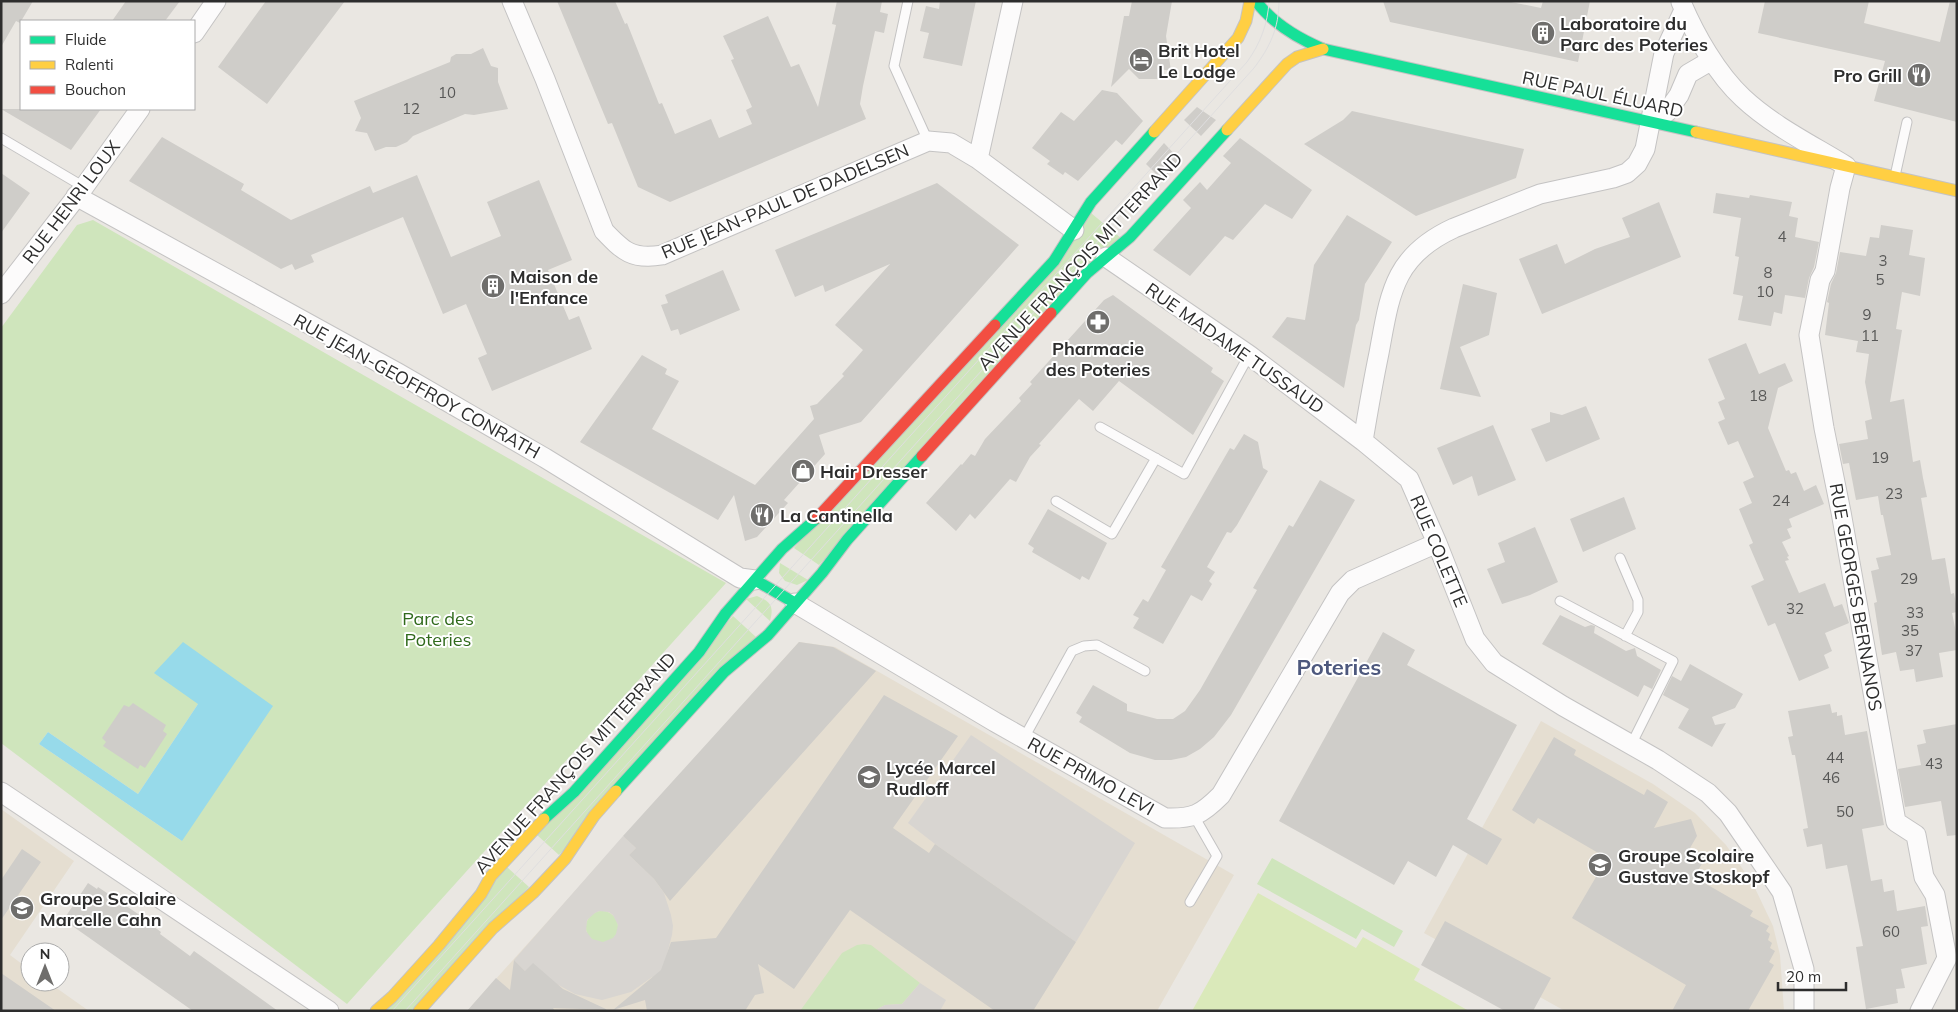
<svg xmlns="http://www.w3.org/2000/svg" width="1958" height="1012" font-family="Mulish,sans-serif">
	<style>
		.education { fill: #e5ded1 }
		.green { fill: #cfe5bc; fill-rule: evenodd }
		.pitch { fill: #dae9ba }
		.plaza { fill: #d8d5d1; fill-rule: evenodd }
		.water { fill: #97daea }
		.building { fill: #cfcdc9 }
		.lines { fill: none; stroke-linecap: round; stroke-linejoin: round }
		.lane-casing { stroke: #c4c3c3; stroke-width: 11 }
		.street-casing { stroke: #c4c3c3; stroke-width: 21 }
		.fast-casing { stroke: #c4c3c3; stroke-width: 13 }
		.slow-casing { stroke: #c4c3c3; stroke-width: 13 }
		.jam-casing { stroke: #c4c3c3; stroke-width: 13 }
		.lane { stroke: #fcfbfb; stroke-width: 9 }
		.street { stroke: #fcfbfb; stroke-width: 19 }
		.fast { stroke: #16e098; stroke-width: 11 }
		.slow { stroke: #ffcf43; stroke-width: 11 }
		.jam { stroke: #f24e42; stroke-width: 11 }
		.tram { stroke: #dfdedf; stroke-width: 1 }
		.labels { text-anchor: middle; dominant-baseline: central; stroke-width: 4; stroke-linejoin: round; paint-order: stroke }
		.number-label { font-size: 15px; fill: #575756 }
		.poi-label { font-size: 18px; font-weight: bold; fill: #2d2d2d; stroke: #fff; text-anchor: start }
		.street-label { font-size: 18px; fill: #2d2d2d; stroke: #fff }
		.park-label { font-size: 18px; fill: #306a1c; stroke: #fff }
		.district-label { font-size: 22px; font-weight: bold; fill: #4d587d; stroke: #fff }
	</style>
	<rect width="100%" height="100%" fill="#eae7e2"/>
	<path class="education" d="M799,642L835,647L1234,875L1157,1011H467Z
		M1541,721L1653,784L1695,813L1726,845L1753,884L1773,926L1780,955L1784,1011H1565L1424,933Z
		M1,809L74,861L10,955L30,970V982H48L89,1011H1Z"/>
	<path class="green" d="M1091,213L1121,238L819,565L794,548Z
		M93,220L726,583L347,1004L1,743V328L77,225ZM198,704L182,841L39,744L48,732L138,794Z
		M780,563L808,580L797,585L785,581L779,573Z
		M757,596C771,602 774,606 770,621L746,599Z
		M733,616L756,637L559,855L537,835Z
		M1272,858L1403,931L1394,947L1362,929L1356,939L1257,884Z
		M507,867L529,887L411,1011H385Z
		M586 927a16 16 0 1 1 32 0a16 16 0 1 1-32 0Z
		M864,944L871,945L920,983L902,1004L885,1005L874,1011H800L842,953L857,945Z"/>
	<path class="pitch" d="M1258,893L1356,948L1363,937L1420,969L1414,980L1469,1011H1192Z"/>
	<path class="plaza" d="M971,735L1135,843L1076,942L935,844L908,823Z
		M623,836L636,848L629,855L654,879L664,893L671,915L673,926L672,935L659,984L652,977L631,992L602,1000L575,994L553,982L525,971L514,960ZM599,911L609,912L613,915L618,925L616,934L613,938L603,942L592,939L586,931L587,920L595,913Z
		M920,983L946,1000L940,1011H874L885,1005L902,1004Z"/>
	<path class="water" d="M183,642L273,706L182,841L39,744L48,732L138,794L198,704L154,673Z"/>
	<path class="building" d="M1,1H33L20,23L16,21L1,47Z
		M126,1H180L165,21H112Z
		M266,1H345L267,104L218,67Z
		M557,1H615L625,24L627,23L659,104L662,103L675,134L711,119L719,138L752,124L746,110L752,107L731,60L734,59L723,36L768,16L791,67L799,64L818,107L836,25L832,24L837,1H882L880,12L888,14L884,33L875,31L863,86L860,104L866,119L670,202L638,187L612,123L608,124Z
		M940,1H976L962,66L923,58L929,33L920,31L926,6L939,9Z
		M1132,1H1172L1166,36L1171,71L1160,69L1159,79H1139L1129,69L1111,87L1124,16H1129Z
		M1383,1H1506L1541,8L1543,1H1590L1578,62L1390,22Z
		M1765,1H1869L1864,23L1940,42L1950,1L1957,2V122L1874,101L1885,61L1758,33Z
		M483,48L491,66L498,68V82L508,109L474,115L465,114L413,136L407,142L396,147H386L375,151L367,133L355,131L361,118L354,101L450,62L451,57L456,54H471Z
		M1102,90L1117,93L1143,121L1122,145L1116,140L1078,181L1065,172L1063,175L1047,164L1050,161L1032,148L1061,112L1074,121Z
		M1197,107L1216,120L1201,136L1184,120Z
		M1,109H101L71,150Z
		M1352,111L1524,149L1516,178L1416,216L1304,144L1343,120Z
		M162,137L244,184L241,190L291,220L370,186L373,193L417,175L451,257L501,236L487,202L539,180L572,260L548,270L569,320L579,316L592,349L492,391L478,358L487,354L466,304L443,314L403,217L311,255L314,262L295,270L292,264L281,269L129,181Z
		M1240,138L1312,190L1292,219L1265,204L1233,240L1225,236L1190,276L1153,250L1191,208L1183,200L1200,182L1207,190L1231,163L1223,156Z
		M1164,143L1180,160L1162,180L1146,164Z
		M1,173L30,193L1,233Z
		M937,183L1019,245L861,422L819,435L825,454L784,500L788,503L757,537L745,541L734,495L718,520L580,442L642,355L667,369L665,374L679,381L652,429L755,485L814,419L810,406L817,404L844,376L842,374L863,350L835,325L890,264L825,292L823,285L795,297L775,250Z
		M1716,193L1749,198L1750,195L1792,202L1789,216L1798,218L1795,237L1819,242L1814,267L1809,278L1805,298L1785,295L1782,314L1774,312L1771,326L1738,320L1743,296L1733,294L1739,257L1735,256L1741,218L1713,213Z
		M1659,202L1681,257L1542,314L1519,259L1557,244L1565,264L1595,249L1630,237L1622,218Z
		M1347,215L1392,242L1365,284L1359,320L1356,325L1344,388L1272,337L1287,317L1305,320L1314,265Z
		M1881,225L1913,230L1909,255L1925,258L1920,296L1902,292L1896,329L1902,330L1890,402L1904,399L1913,462L1920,460L1923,478L1927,497L1921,498L1932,560L1945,558L1951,594L1954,593L1957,609V612L1952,613L1957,637V650L1939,653L1943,677L1916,682L1914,669L1900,671L1896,652L1882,655L1874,603L1877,602L1871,571L1879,569L1876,558L1891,555L1883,515H1881L1878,496L1856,500L1849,463L1843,464L1839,444L1868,439L1865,421L1872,419L1865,382L1869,354L1856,352L1858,341L1825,335L1829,303L1827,302L1831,284L1836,273L1840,252L1866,256L1870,237L1879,238Z
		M723,270L740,310L680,335L678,329L671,331L661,305L668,303L665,295Z
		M1463,284L1497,293L1489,335L1460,347L1481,397L1440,389Z
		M1113,295L1213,368L1211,372L1224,381L1193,435L1119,381L1093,411L1079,399L1039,444L1041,445L1030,457L1016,482L1010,479L975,519L970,514L956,531L926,503L961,464L962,465L971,454L975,456L985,439L1021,401L1019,398L1032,384L1030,382L1104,300Z
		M1746,343L1759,374L1785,363L1793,381L1778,388L1768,428L1786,471L1789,470L1791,474L1796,472L1804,491L1816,485L1824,504L1789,519L1792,527L1787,529L1791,538L1782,542L1789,556L1787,557L1789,560L1785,561L1799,593L1825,583L1834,607L1842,604L1849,623L1825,633L1832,651L1824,655L1829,668L1799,681L1775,623L1768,626L1751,586L1764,580L1749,545L1753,543L1739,509L1752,503L1743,482L1754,477L1738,441L1728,445L1718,422L1725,419L1718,402L1725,399L1708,359Z
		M1586,406L1600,439L1546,462L1531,429L1550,422V412L1562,415Z
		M1493,425L1516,480L1478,496L1472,476L1453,485L1437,448Z
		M1244,434L1258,442L1263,468L1268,471L1237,525L1231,533L1227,532L1207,567L1215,572L1209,581L1212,584L1202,601L1191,595L1163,644L1133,628L1139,618L1133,615L1143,599L1148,602L1166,570L1161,567L1230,448L1234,450Z
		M1320,480L1355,500L1231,715L1214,737L1200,749L1186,757L1171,760H1155L1130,753L1079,722L1082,717L1076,713L1093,685L1127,704V711L1157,719H1173L1185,711L1200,690L1257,590L1253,588L1289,525L1293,527Z
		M1624,497L1636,529L1583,552L1570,519Z
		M1048,509L1107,543L1089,580L1082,576L1080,580L1032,552L1034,548L1028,544Z
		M1535,527L1558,582L1530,595L1502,604L1487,569L1505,562L1498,543Z
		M1560,615L1585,627L1591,625L1595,626L1594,633L1626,651L1635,648L1637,656L1661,670L1652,689L1644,685L1638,697L1542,644Z
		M1383,632L1415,650L1407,665L1517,725L1467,819L1502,839L1487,865L1453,845L1436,877L1408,861L1394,885L1279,821Z
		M799,642L833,647L876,671L670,901L654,879L629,855L636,848L623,836Z
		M1690,664L1743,694L1735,708L1712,717L1715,725L1726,723L1712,747L1678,728L1689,709L1663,695L1672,676L1681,681Z
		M884,695L958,736L893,828L929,853L935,844L1076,942L1033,1011H995L850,910L794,989L758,964L764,993L755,995L745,1011H647L645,1000L613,1010L661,970L671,942L716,938Z
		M133,703L166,725L163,731L167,734L145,768L140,765L138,769L103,746L106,742L102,738L124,705L129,707Z
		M1830,704L1832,713L1837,712V716L1842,715L1845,735L1867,731L1884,825L1862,829L1871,881L1882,879L1884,892L1894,890L1897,911L1925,906L1928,926L1921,927L1927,964L1901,969L1905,988L1896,989L1898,1003L1866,1009L1856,947L1863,946L1847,865L1826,869L1822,844L1807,847L1803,829L1808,828L1795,755H1792L1788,737L1793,736L1788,711Z
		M1957,724V835L1947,836L1941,801L1905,807L1898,769L1921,765L1917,745L1926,743L1923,730Z
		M1554,737L1576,750L1574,755L1644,795L1647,789L1668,802L1654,828L1691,819L1697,836L1690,848L1706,857L1694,877L1753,911L1750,916L1769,926L1766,931L1770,934L1768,940L1772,943L1770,948L1775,951L1769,962L1774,965L1748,1011H1672L1686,985L1572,918L1607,858L1538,818L1534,824L1512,810Z
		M22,849L41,862L1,920V880Z
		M88,883L97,889L98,887L150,922L149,923L161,932L160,934L190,956L194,951L278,1011H193L71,925V923L64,919Z
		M1445,921L1551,978L1533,1011H1505L1421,965Z
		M514,960L525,971L533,963L563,989L608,1010L553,1008L555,1011H467L496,978L510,990Z
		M1,973L56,1011H1Z"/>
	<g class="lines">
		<g class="lane-casing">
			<path id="lane" d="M908,1L894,66L928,141
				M1,138L84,187
				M1895,176L1907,122
				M1100,427L1184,474L1249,355
				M1056,501L1112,534L1156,458
				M1620,558L1638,600V612L1625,636
				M1560,601L1673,661L1631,745
				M1024,738L1072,651L1084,646L1097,645L1145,671
				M1190,902L1217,856L1194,816"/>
		</g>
		<g class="street-casing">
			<path id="street" d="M512,1L545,79L604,231C623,251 632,260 662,255L928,141L951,143L978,159L1074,230
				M1681,2C1695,35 1717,74 1743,98C1773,126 1812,145 1846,166L1840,188L1825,271L1820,280L1809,335L1824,428L1841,512L1896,822L1916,835L1924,877L1935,895L1947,958L1920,1011
				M1684,10L1664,53L1645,149L1637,164L1627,173L1613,178L1540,194L1454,228C1393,256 1390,294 1379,353C1373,382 1368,411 1363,441L1409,479L1437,543L1475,639L1494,663L1563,706L1658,760L1708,793L1728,813L1782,892L1804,969V1011
				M194,33L216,1
				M1651,122L1667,112L1679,95L1688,74L1712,60
				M978,159L1013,1
				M76,196L398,373L545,458L740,578L755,580
				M1106,257L1249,355L1363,441
				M1,294L84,187L140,109
				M795,603L995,722L1165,818C1193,819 1201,815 1221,795L1340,593L1353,580L1437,543
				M1,792L329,1011"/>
		</g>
		<g class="fast-casing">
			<path id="fast" d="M1256,1C1273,24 1297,38 1323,49L1696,132
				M1051,313L1087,273L1130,237L1227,130
				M995,325L1054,261L1091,202L1154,132
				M755,580L795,603
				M616,791L724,672L768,635L822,573L847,540L922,456
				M544,819L574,792L699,652L726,613L782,549L817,518"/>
		</g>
		<g class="slow-casing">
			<path id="slow" d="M1227,130L1287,64L1297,57L1323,49
				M1154,132L1238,38L1246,21L1250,1
				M1696,132L1957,191
				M376,1011L392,997L439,945L481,894L491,876L544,819
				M419,1011L493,928L534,892L565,859L594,816L616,791"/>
		</g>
		<g class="jam-casing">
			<path id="jam" d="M922,456L1051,313
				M817,518L995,325"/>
		</g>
		<use href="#lane" class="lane"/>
		<use href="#street" class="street"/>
		<use href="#fast" class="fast"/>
		<use href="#slow" class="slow"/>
		<use href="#jam" class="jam"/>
		<path class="tram" d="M392,1011L1247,62C1260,44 1268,24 1269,1
			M405,1011L1254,68C1270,47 1279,28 1279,1"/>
	</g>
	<defs>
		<g id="building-disc" transform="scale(1.25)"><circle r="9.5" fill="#6f6e6c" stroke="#fff"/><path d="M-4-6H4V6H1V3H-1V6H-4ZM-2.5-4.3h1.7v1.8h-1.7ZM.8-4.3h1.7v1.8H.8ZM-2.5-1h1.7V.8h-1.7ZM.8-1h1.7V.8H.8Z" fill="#fff"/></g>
		<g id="hotel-disc" transform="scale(1.25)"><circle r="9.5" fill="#6f6e6c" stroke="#fff"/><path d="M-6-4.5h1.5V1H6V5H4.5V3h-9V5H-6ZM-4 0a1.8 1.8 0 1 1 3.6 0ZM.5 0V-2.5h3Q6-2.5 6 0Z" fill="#fff"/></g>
		<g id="restaurant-disc" transform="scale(1.25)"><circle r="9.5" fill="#6f6e6c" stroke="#fff"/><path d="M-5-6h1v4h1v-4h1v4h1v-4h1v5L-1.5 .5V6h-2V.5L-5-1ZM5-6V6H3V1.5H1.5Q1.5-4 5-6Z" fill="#fff"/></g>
		<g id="pharmacy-disc" transform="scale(1.25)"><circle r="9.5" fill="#6f6e6c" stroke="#fff"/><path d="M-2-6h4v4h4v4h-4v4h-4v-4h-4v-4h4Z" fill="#fff"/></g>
		<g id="shop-disc" transform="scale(1.25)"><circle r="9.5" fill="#6f6e6c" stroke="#fff"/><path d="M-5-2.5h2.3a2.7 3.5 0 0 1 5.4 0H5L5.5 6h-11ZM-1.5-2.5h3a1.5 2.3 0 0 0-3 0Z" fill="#fff"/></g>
		<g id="school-disc" transform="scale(1.25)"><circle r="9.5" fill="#6f6e6c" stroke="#fff"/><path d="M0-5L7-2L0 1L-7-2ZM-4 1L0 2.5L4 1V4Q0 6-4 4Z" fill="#fff"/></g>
	</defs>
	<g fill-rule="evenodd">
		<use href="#building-disc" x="1543" y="33"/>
		<use href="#hotel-disc" x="1141" y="60"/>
		<use href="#restaurant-disc" x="1919" y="75"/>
		<use href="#building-disc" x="493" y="286"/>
		<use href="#pharmacy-disc" x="1098" y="322"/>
		<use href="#shop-disc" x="803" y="471"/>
		<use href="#restaurant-disc" x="762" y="515"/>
		<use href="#school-disc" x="869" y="777"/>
		<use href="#school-disc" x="1600" y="865"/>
		<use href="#school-disc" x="22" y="908"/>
	</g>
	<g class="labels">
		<g class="number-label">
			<text x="447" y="92">10</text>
			<text x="411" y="108">12</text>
			<text x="1782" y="236">4</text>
			<text x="1883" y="260">3</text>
			<text x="1768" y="272">8</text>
			<text x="1880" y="279">5</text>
			<text x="1765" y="291">10</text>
			<text x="1867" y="314">9</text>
			<text x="1870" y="335">11</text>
			<text x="1758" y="395">18</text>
			<text x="1880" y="457">19</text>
			<text x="1894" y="493">23</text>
			<text x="1781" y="500">24</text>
			<text x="1909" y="578">29</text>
			<text x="1795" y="608">32</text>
			<text x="1915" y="612">33</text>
			<text x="1910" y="630">35</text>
			<text x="1914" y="650">37</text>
			<text x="1835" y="757">44</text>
			<text x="1934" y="763">43</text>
			<text x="1831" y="777">46</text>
			<text x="1845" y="811">50</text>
			<text x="1891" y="931">60</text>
		</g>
		<g class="poi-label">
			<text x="1560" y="23">Laboratoire du<tspan x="1560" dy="21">Parc des Poteries</tspan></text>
			<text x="1158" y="50">Brit Hotel<tspan x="1158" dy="21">Le Lodge</tspan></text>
			<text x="1902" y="75" text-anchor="end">Pro Grill</text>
			<text x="510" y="276">Maison de<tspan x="510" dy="21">l'Enfance</tspan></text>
			<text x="1098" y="348" text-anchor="middle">Pharmacie<tspan x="1098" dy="21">des Poteries</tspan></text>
			<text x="820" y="471">Hair Dresser</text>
			<text x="780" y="515">La Cantinella</text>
			<text x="886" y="767">Lycée Marcel<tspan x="886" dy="21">Rudloff</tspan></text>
			<text x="1618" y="855">Groupe Scolaire<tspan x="1618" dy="21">Gustave Stoskopf</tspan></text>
			<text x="40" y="898">Groupe Scolaire<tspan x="40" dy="21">Marcelle Cahn</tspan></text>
		</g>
		<g class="street-label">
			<text transform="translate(1603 94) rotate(12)">RUE PAUL ÉLUARD</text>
			<text transform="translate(785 201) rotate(-23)">RUE JEAN-PAUL DE DADELSEN</text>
			<text transform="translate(71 202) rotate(-53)">RUE HENRI LOUX</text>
			<text transform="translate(1080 261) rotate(-47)">AVENUE FRANÇOIS MITTERRAND</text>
			<text transform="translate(1235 348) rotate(35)">RUE MADAME TUSSAUD</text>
			<text transform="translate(417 386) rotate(29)">RUE JEAN-GEOFFROY CONRATH</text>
			<text transform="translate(1439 551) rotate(67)">RUE COLETTE</text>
			<text transform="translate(1856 597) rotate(80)">RUE GEORGES BERNANOS</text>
			<text transform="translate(575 763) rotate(-48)">AVENUE FRANÇOIS MITTERRAND</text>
			<text transform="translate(1091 776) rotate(29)">RUE PRIMO LEVI</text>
		</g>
		<g class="park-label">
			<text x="438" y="618">Parc des<tspan x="438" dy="21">Poteries</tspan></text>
		</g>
		<g class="district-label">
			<text x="1339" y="667">Poteries</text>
		</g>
	</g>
	<rect width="1958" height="1012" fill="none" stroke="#2d2d2d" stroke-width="5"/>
	<rect x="20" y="20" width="175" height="90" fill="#ffffff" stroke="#ababab"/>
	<rect x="30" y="36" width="25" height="8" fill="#16e098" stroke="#ababab"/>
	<text x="65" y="45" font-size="15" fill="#2d2d2d">Fluide</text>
	<rect x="30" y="61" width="25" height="8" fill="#ffcf43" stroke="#ababab"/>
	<text x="65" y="70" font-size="15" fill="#2d2d2d">Ralenti</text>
	<rect x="30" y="86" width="25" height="8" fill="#f24e42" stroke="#ababab"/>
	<text x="65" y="95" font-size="15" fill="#2d2d2d">Bouchon</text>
	<g transform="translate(45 967)"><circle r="24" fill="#ffffff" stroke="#ababab"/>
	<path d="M0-4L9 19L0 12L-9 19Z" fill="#6f6e6c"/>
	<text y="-8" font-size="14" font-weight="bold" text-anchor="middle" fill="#2d2d2d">N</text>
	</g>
	<path d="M1778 982v8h68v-8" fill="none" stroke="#2d2d2d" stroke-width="2.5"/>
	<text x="1786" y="982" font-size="15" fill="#2d2d2d" stroke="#ffffff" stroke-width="4" paint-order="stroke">20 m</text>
</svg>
